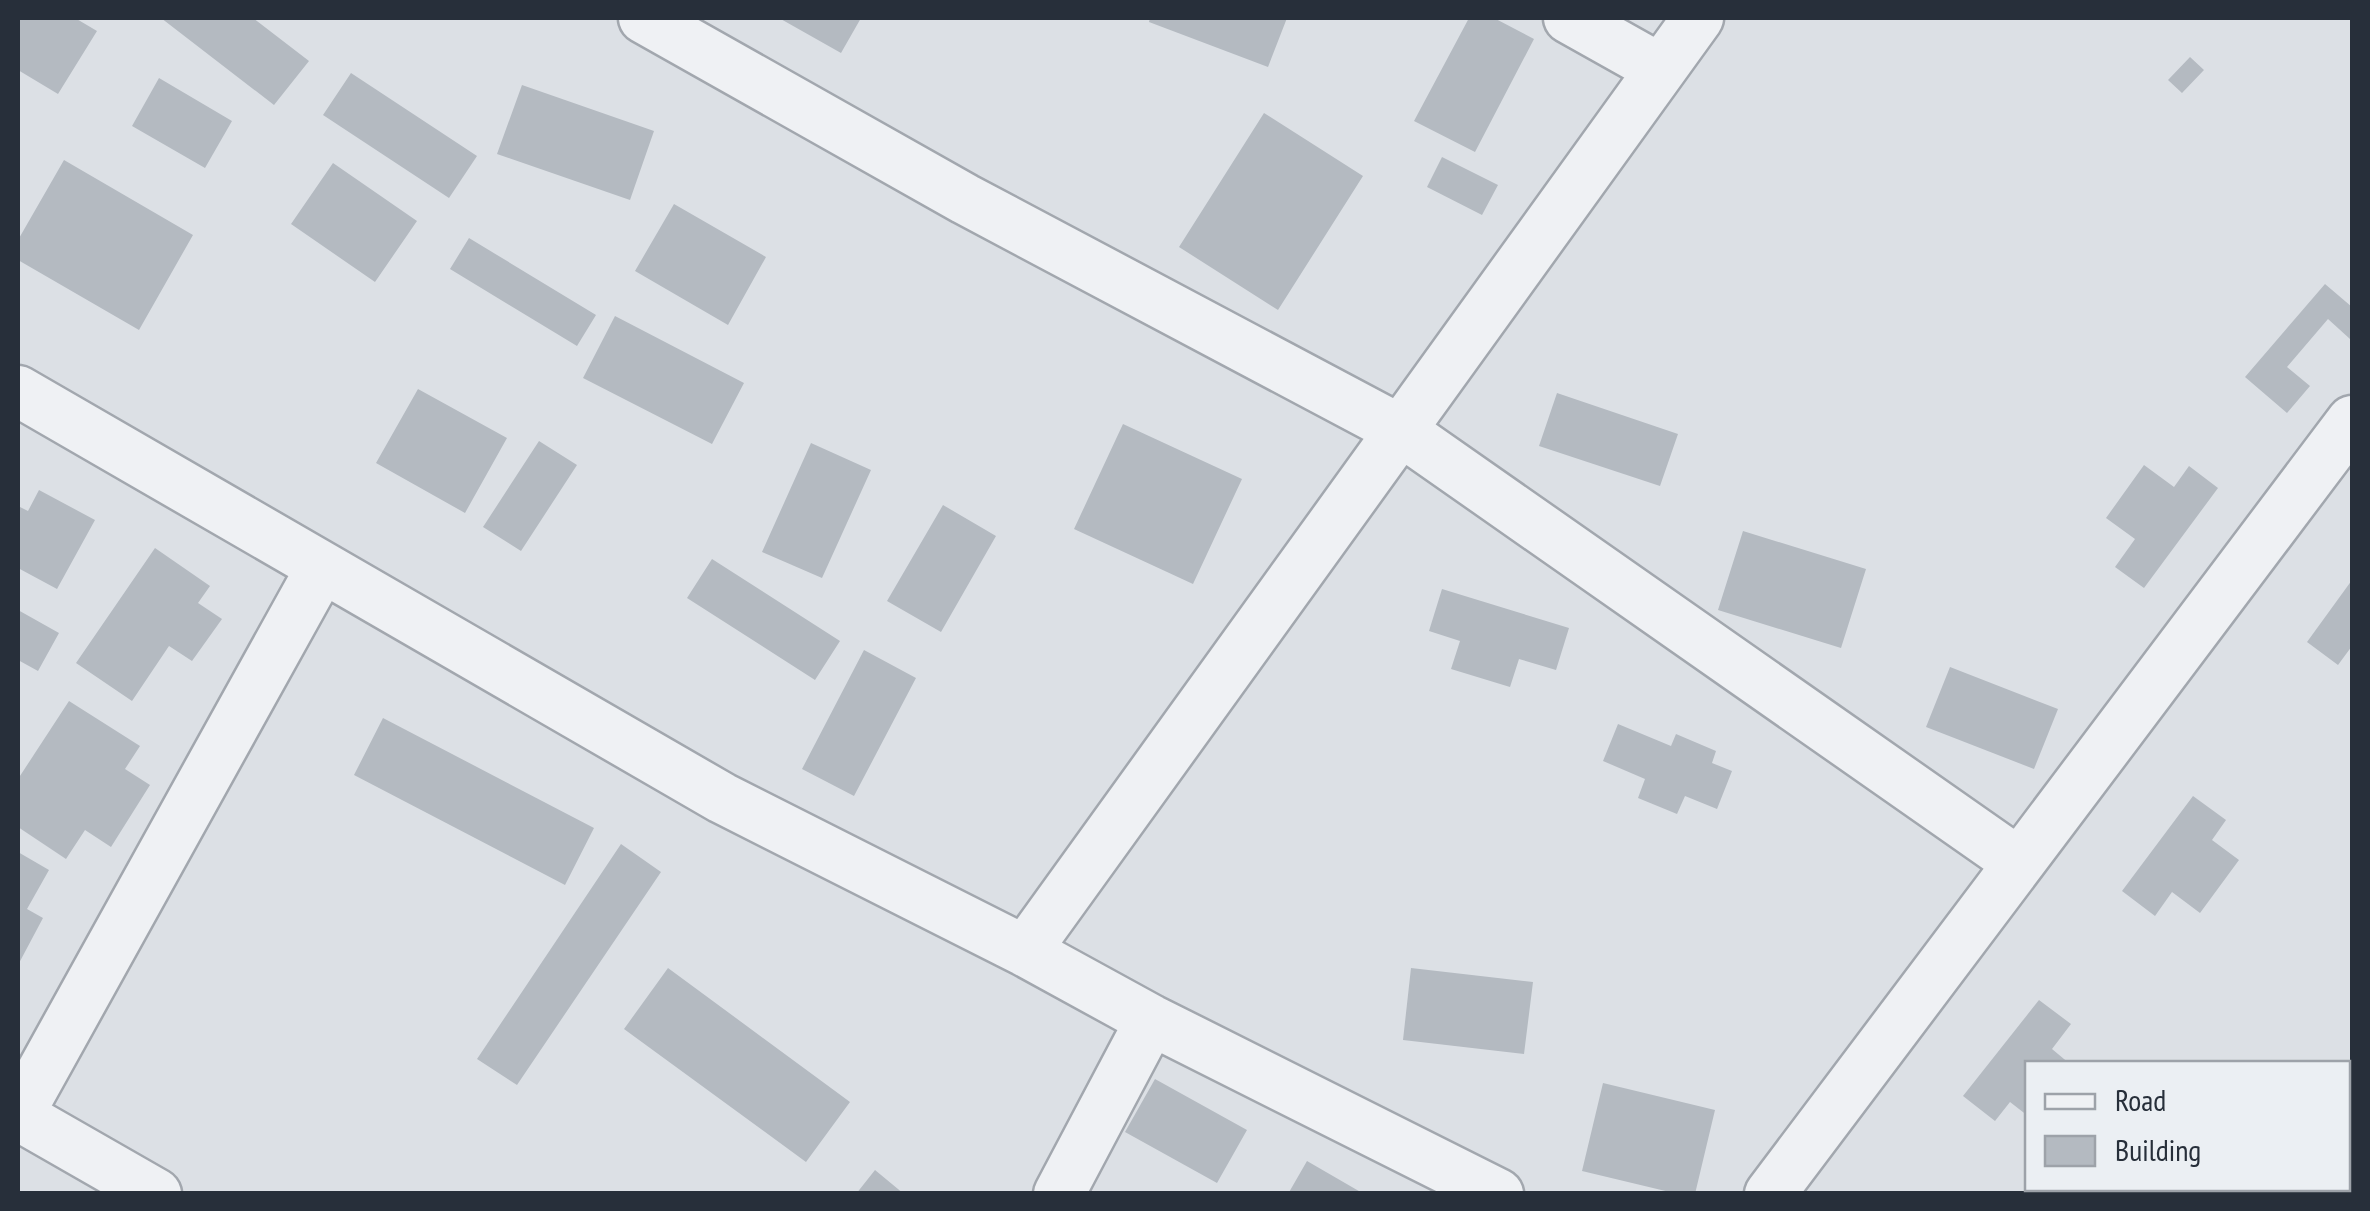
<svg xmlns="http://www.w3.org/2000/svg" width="2370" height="1211" font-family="'PT Sans Narrow',sans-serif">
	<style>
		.building { fill: #b4bac1 }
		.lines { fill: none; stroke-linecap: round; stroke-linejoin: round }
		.minor-casing { stroke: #a2a7ae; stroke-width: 55 }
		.minor { stroke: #eff1f4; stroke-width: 50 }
	</style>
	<rect width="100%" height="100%" fill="#dce0e5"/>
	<path class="building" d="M18,18H75L97,31L58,94L18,70Z
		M161,18H253L309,61L274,105Z
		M779,18H861L841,53Z
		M1150,18H1287L1268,67L1149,22Z
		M1469,18H1494L1534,39L1475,152L1414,121Z
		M2190,57L2204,70L2182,93L2168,80Z
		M351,73L477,156L449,198L323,115Z
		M159,78L232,121L205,168L132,126Z
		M522,85L654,131L630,200L497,154Z
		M1264,113L1363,176L1278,310L1179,247Z
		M1442,157L1498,185L1482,215L1427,187Z
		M64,160L193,235L139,330L18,260V240Z
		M333,163L417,221L375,282L291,224Z
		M674,204L766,257L728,325L635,271Z
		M469,238L596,315L577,346L450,269Z
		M2325,284L2352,307V336L2350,339L2328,319L2287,367L2310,386L2287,413L2245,377Z
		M615,316L744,383L712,444L583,378Z
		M418,389L507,438L465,513L376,463Z
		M1557,393L1678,434L1660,486L1539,446Z
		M1123,424L1242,479L1193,584L1074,529Z
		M539,441L577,465L521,551L483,527Z
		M811,443L871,470L822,578L762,552Z
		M2144,465L2174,487L2189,466L2218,488L2144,588L2115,567L2135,539L2106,518Z
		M39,490L95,520L57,589L18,568V506L28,511Z
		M943,505L996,536L941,632L887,601Z
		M1743,531L1866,569L1841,648L1718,610Z
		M155,548L210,586L198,603L222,619L192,661L169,646L132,701L76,663Z
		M712,559L840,641L815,680L687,598Z
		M2352,580V646L2338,665L2307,642Z
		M1442,589L1569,628L1556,670L1519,659L1510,687L1451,669L1460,641L1429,631Z
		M18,610L59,633L38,671L18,660Z
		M864,650L916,678L854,796L802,769Z
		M1950,667L2058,709L2034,769L1926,727Z
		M69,701L140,746L125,769L150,785L111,847L85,830L66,859L18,827V779Z
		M383,718L594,828L565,885L354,775Z
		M1618,724L1671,746L1676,734L1716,751L1712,763L1732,771L1717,809L1685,796L1677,814L1638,798L1645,779L1603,761Z
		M2193,796L2226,820L2212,840L2239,860L2200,913L2172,892L2155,916L2122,891Z
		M621,844L661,872L517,1085L477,1059Z
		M18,852L49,870L27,909L43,918L18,965Z
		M668,968L850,1102L806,1162L624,1029Z
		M1411,968L1533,982L1524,1054L1403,1040Z
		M2039,1000L2071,1024L2052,1049L2070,1064H2028V1116L2010,1102L1995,1121L1963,1096Z
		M1155,1079L1247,1130L1217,1183L1125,1132Z
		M1603,1083L1715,1110L1695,1194H1678L1582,1171Z
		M1307,1161L1364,1194H1288Z
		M875,1170L904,1194H856Z"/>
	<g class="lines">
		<g class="minor-casing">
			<path id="minor" d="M644,18L965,199L1400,430L2019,863
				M1569,18L1660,69
				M18,391L722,798L1025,951L1151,1020L1498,1194
				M1025,951L1698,18
				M18,1115L322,567
				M18,1115L156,1194
				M1059,1194L1151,1020
				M1770,1194L2352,421"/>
		</g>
		<use href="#minor" class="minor"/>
	</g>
	<rect width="2370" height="1211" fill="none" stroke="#272f3a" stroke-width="40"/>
	<rect x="2025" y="1061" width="325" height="130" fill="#ebeff3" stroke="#9da2a9" stroke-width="2.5"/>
	<rect x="2045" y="1094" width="50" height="15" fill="#eff1f4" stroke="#9da2a9" stroke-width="2.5"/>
	<text x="2115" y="1111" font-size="30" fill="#272f3a">Road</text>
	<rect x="2045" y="1136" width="50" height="30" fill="#b4bac1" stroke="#9da2a9" stroke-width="2.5"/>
	<text x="2115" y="1161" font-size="30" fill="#272f3a">Building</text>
</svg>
